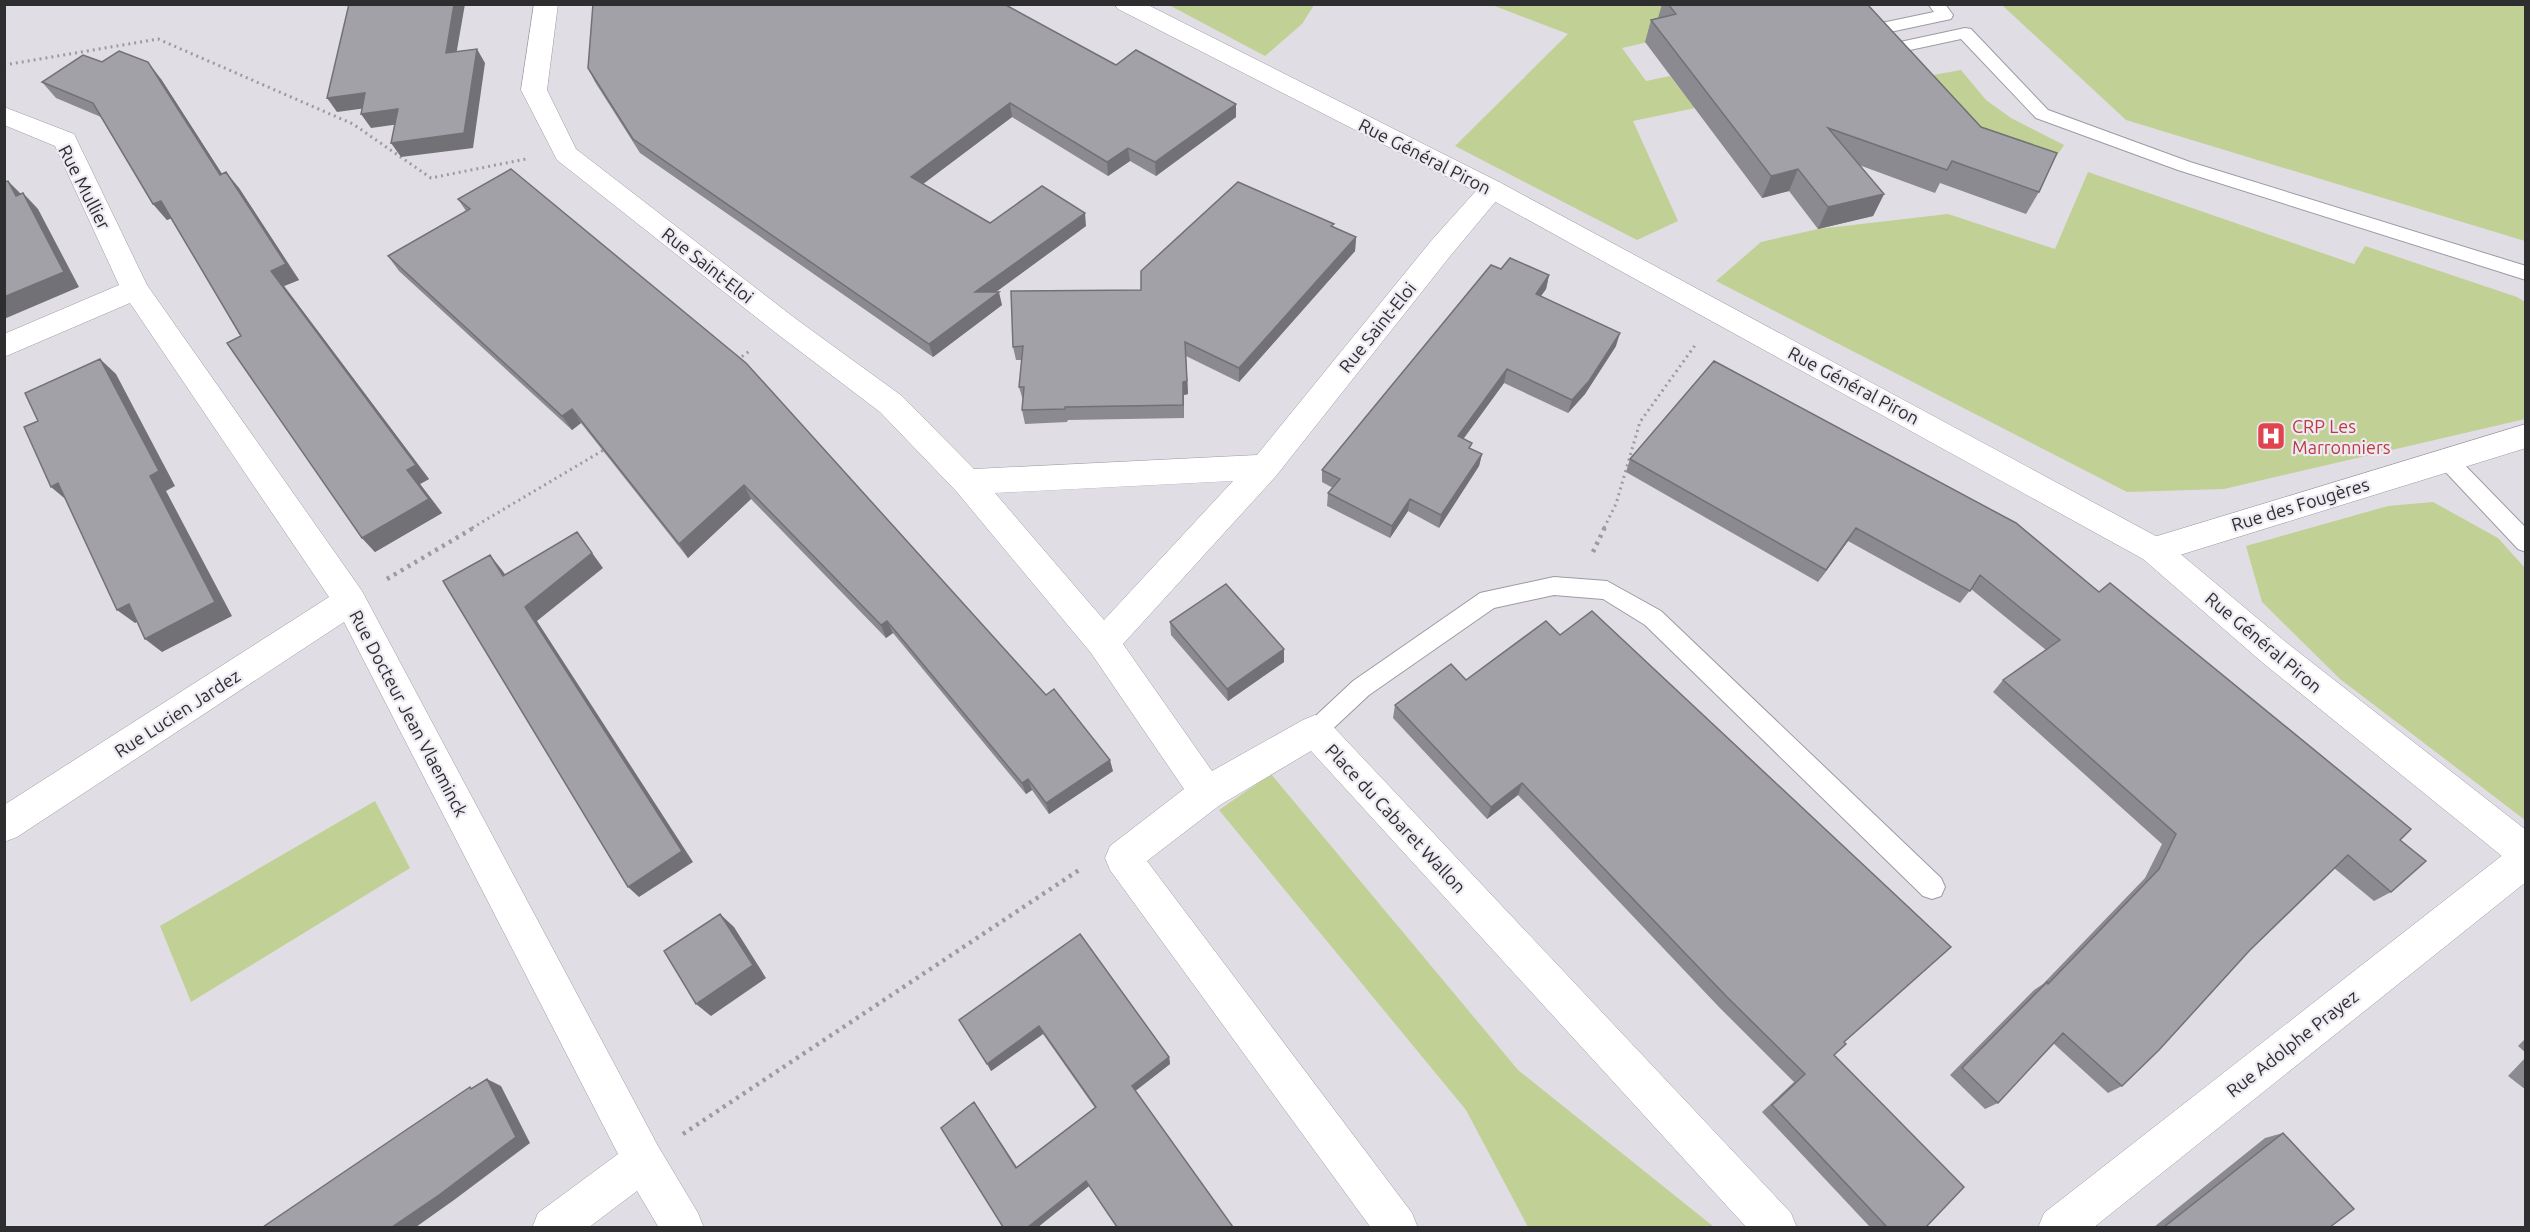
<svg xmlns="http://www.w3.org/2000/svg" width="2530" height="1232" font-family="Ubuntu,sans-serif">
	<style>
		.green { fill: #c1d095 }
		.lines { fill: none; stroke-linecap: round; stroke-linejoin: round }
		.service-casing { stroke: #9d9aa2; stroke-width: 2 }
		.minor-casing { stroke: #9d9aa2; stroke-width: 1 }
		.tertiary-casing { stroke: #9d9aa2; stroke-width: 1 }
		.path-far1 { stroke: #9d9aa0; stroke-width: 3; stroke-dasharray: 2 4; stroke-linecap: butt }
		.path { stroke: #9d9aa0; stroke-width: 4.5; stroke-dasharray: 3 5; stroke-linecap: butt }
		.service { fill: #fff; fill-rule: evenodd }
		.minor { fill: #fff; fill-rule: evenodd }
		.tertiary { fill: #fff; fill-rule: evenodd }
		.wall { fill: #8b8a90 }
		.shaded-wall { fill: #717176 }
		.building { fill: #a2a1a8; stroke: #717176; stroke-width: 1.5 }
		.labels { text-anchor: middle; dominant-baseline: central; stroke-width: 4.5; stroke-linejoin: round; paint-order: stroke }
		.street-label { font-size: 18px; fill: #2e2d30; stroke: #edeaf2 }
		.health-label { font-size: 18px; fill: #be3a42; stroke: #edeaf2; text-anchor: start }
	</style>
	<rect width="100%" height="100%" fill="#e0dde5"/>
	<path class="green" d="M1697,4L1670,37L1622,48L1646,81L1670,76L1695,108L1633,121L1678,221L1637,240L1455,146L1568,34L1492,5Z
		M1169,5H1314L1302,24L1265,56Z
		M2002,5H2525V241L2126,120Z
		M1961,70L1986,100L2011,118L2064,145L2044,175L1905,80Z
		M2088,172L2354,264L2365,246L2517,297L2525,302V419L2224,489L2127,492L1716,281L1761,242L1818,229L1948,214L2055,249Z
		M2433,502L2498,538L2525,568V820L2340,679L2262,602L2246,546L2388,506Z
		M1271,774L1518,1070L1714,1227H1528L1466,1110L1219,810Z
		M375,801L410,868L191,1002L160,926Z"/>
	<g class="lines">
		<g class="service-casing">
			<path id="service" d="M1928,4H1945L1953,15L1951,19L1890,32L1900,42L1965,28L1971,29L2048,110L2190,162L2526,266V280L2178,170L2036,118L1961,39L1896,53L1890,52L1870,29L1872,25L1934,12Z
				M2446,451L2453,453L2526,528V552L2518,549L2439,465L2436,459L2439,453Z
				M1554,577L1607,581L1661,611L1941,878L1945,887L1941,896L1932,899L1923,896L1645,625L1603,599L1554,595L1494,608L1369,695L1323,738L1315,742L1307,738L1303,731L1307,724L1353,681L1480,593Z"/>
		</g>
		<g class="minor-casing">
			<path id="minor" d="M534,4H558L547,90L576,149L796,319L902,396L974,469L1257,455L1431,241L1483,183L1492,180L1501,183L1505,189L1501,195L1451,255L1276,476L1123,644L1212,771L1303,720L1315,715L1327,720L1791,1213L1797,1228H1747L1311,751L1220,805L1147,861L1412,1213L1418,1228H1371L1110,870L1105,858L1110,846L1184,789L1091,653L956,491L880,412L776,333L557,160L521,90ZM1233,481L1104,620L995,493Z
				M4,107L74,134L147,285L362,591L658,1146L698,1213L704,1228H659L637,1191L588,1228H532L538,1213L618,1154L344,622L17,837L4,842V805L329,597L130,303L4,357V334L119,285L55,146L4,125Z
				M2526,424V448L2154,563L2143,559L2138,550L2143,541L2154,537Z
				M2526,842V882L2093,1228H2038L2044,1213L2513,847Z"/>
		</g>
		<g class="tertiary-casing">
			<path id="tertiary" d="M1114,4H1146L1501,183L2165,541L2287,643L2526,830V870L2513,865L2263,663L2143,559L1483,195L1118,9Z"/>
		</g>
		<path class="path-far1" d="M4,65L158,39L353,124L431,178L526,159
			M737,360L751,350
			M472,528L607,448
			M1604,528L1616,504L1640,422L1696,344"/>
		<path class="path" d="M1593,552L1605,527
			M387,579L475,527
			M683,1134L1079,870"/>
		<use href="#service" class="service"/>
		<use href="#minor" class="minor"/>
		<use href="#tertiary" class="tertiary"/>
	</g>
	<path class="wall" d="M1662,4H1867L2039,192L2026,214L1940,183L1935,193L1859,165L1884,194L1873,216L1818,229L1789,191L1762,198L1645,42L1651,20L1658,18Z
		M102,62L161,79L222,174L239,188L299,280L284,286L429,479L420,484L442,513L375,552L362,538L171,218L167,220L153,204L101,117L56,98L42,82Z
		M1116,65L1236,104V117L1156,176L1130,161L1108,176L1012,117L923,184L990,223L1086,226L996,292L1002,305L933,357L640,153L595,82L588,68Z
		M458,199L1113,771L1049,814L1032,790L1026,794L893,633L886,638L751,499L688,558L581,423L572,430L399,271L388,256L466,211Z
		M1334,228L1356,237L1355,251L1239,382L1186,356L1188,394L1184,395V418L1068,420L1067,422L1025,424L1022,410L1023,400L1019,387L1022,360H1016L1013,347L1141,290Z
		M1501,269L1549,275L1546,289L1541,296L1616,346L1585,394L1568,413L1504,383L1463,439L1471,449L1482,454L1479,466L1439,528L1408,511L1390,538L1327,506L1328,493L1333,488L1322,482V470Z
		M1630,459L2099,592L2400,840L2391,892L2374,901L2334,868L2250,950L2122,1086L2108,1093L2053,1043L1998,1103L1985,1109L1950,1075L2034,990L2043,984L2145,878L2162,844L1993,692L2003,680L2046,650L1971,589L1960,603L1848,541L1818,582L1626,472Z
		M1170,622L1284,662L1228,701L1171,635Z
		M1466,680L1844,1042L1834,1055L1926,1227H1870L1762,1112L1794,1082L1718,1006L1518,795L1487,819L1393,718L1395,705Z
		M1080,934L1169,1057L1170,1064L1135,1091L1089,1186L1038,1227L979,1109L1017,1167L1095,1108L1043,1034L991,1071Z
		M2526,1038V1053L2518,1046Z
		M2526,1057V1090L2508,1076Z
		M2283,1133L2330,1227H2154L2265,1138Z"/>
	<path class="shaded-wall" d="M454,4H465L454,67L446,53Z
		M477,49L485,63L473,148L401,157L391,143Z
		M148,62L161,79L233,191L220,175Z
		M365,93L374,107L337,112L327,98Z
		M1010,103L1012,117L915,190L911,177Z
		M1236,104V117L1156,176L1155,162Z
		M398,109L407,123L371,128L361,114Z
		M1128,148L1130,161L1108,176L1107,162Z
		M1798,169L1789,191L1762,198L1771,176Z
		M226,172L239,188L299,280L284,286L429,479L420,484L442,513L375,552L362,538L407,470L271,271Z
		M8,181L23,196H16Z
		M23,193L38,209L79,287L4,319V297Z
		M1884,194L1873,216L1818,229L1828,207Z
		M161,201L175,217L167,220L153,204Z
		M1085,213L1086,226L978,305L975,292Z
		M1356,237L1355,251L1239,382V368Z
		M1549,275L1546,289L1533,307L1536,294Z
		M999,292L1002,305L933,357L929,344Z
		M1620,333L1616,346L1585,394L1568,413L1572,400Z
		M1185,342L1188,394L1184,395V418L1183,382Z
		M100,359L116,374L175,486L166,491L232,616L162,652L145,639L150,476Z
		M1507,369L1504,383L1456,449L1458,436Z
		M572,409L581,423L572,430L562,416Z
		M1482,454L1479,466L1439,528L1441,515Z
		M58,483L69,502L51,487Z
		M744,485L751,499L688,558L679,544Z
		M1410,499L1408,511L1390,538L1392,526Z
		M1856,528L1848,541L1818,582L1826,570Z
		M577,532L603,568L537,621L693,862L639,897L628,887L525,607Z
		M490,555L502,570L516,590L503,576Z
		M129,604L146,617L135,623L117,610Z
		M887,621L893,633L886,638L881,625Z
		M1284,649V662L1228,701L1227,689Z
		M1110,760L1113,771L1049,814L1046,803Z
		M1028,779L1032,790L1026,794L1022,783Z
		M1522,783L1518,795L1487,819L1491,807Z
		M720,914L734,927L766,978L711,1016L696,1004Z
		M1039,1026L1043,1034L991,1071L987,1064Z
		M1169,1057L1170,1064L1134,1092L1132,1086Z
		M487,1079L501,1086L530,1143L454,1200L416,1227H392Z
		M974,1102L979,1109L1020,1173L1016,1168Z
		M1086,1181L1089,1186L1038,1227H1028Z"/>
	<path class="building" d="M349,4H454L446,53L477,49L464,133L391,143L398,109L361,114L365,93L327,98Z
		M593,4H1004L1116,65L1136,50L1236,104L1155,162L1128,148L1107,162L1010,103L911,177L990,223L1042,186L1085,213L975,292H999L929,344L633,139L588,68Z
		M1668,4H1867L1981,127L2057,153L2039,192L1952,161L1947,170L1828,128L1884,194L1828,207L1798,169L1771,176L1651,20L1676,14Z
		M119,51L148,62L220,175L226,172L286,264L271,271L416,465L407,470L429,499L362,538L227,343L241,336L161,201L153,204L93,103L42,82L83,55L102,62Z
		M511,169L746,363L1046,695L1054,689L1110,760L1046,803L1028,779L1022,783L887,621L881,625L744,485L679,544L572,409L562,416L388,256L470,209L458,199Z
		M8,181L16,196L23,193L64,272L4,297V182Z
		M1238,182L1334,224L1331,226L1356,237L1239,368L1185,342L1187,381L1183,382V405L1065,407V409L1022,410L1024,387H1019L1023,346L1013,347L1011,291L1141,290V271Z
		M1510,258L1549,275L1536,294L1620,333L1589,381L1572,400L1507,369L1458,436L1472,443L1469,448L1482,454L1441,515L1410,499L1392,526L1328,493L1340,479L1322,470L1491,265L1501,269Z
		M100,359L159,471L150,476L215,602L145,639L129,604L117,610L58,483L51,487L24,427L38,421L25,393Z
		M1714,361L2016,523L2099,592L2110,583L2411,829L2400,840L2426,861L2391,892L2348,855L2250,950L2159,1050L2122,1086L2063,1033L1998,1103L1962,1068L2047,982L2048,984L2159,869L2176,834L2003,680L2060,640L1980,575L1970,591L1856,528L1826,570L1630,459Z
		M577,532L592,553L525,607L682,851L628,887L443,581L490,555L503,576Z
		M1226,584L1284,649L1227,689L1170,622Z
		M1592,611L1951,947L1844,1042L1846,1044L1834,1055L1964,1187L1926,1227H1887L1772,1105L1805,1074L1727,997L1522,783L1491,807L1395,705L1451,664L1466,680L1546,621L1560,635Z
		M720,914L753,965L696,1004L664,951Z
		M1080,934L1169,1057L1132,1086L1233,1227H1117L1086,1181L1028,1227H1003L941,1128L974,1102L1016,1168L1096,1107L1039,1026L987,1064L959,1020Z
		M487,1079L516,1137L439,1195L392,1227H263L406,1130L470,1087L471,1089Z
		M2283,1133L2354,1209L2330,1227H2164Z"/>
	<defs>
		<g id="hospital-square" transform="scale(1.5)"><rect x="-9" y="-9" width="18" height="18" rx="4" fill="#e0444e" stroke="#edeaf2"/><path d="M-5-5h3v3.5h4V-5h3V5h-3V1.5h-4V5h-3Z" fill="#fff"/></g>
	</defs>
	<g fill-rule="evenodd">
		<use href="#hospital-square" x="2271" y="436"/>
	</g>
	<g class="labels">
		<g class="street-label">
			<text transform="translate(1425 156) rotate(27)">Rue Général Piron</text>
			<text transform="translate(85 187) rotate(63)">Rue Mullier</text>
			<text transform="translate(708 265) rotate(38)">Rue Saint-Eloi</text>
			<text transform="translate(1377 327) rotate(-51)">Rue Saint-Eloi</text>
			<text transform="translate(1854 385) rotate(28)">Rue Général Piron</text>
			<text transform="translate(2300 504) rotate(-17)">Rue des Fougères</text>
			<text transform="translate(2264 642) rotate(40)">Rue Général Piron</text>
			<text transform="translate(177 713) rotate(-33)">Rue Lucien Jardez</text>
			<text transform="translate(409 713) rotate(62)">Rue Docteur Jean Vlaeminck</text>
			<text transform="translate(1396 818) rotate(47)">Place du Cabaret Wallon</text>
			<text transform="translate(2292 1043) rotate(-38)">Rue Adolphe Prayez</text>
		</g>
		<g class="health-label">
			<text x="2292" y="426">CRP Les<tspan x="2292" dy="21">Marronniers</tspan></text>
		</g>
	</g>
	<rect width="2530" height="1232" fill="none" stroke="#2e2d30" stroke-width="12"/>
</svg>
